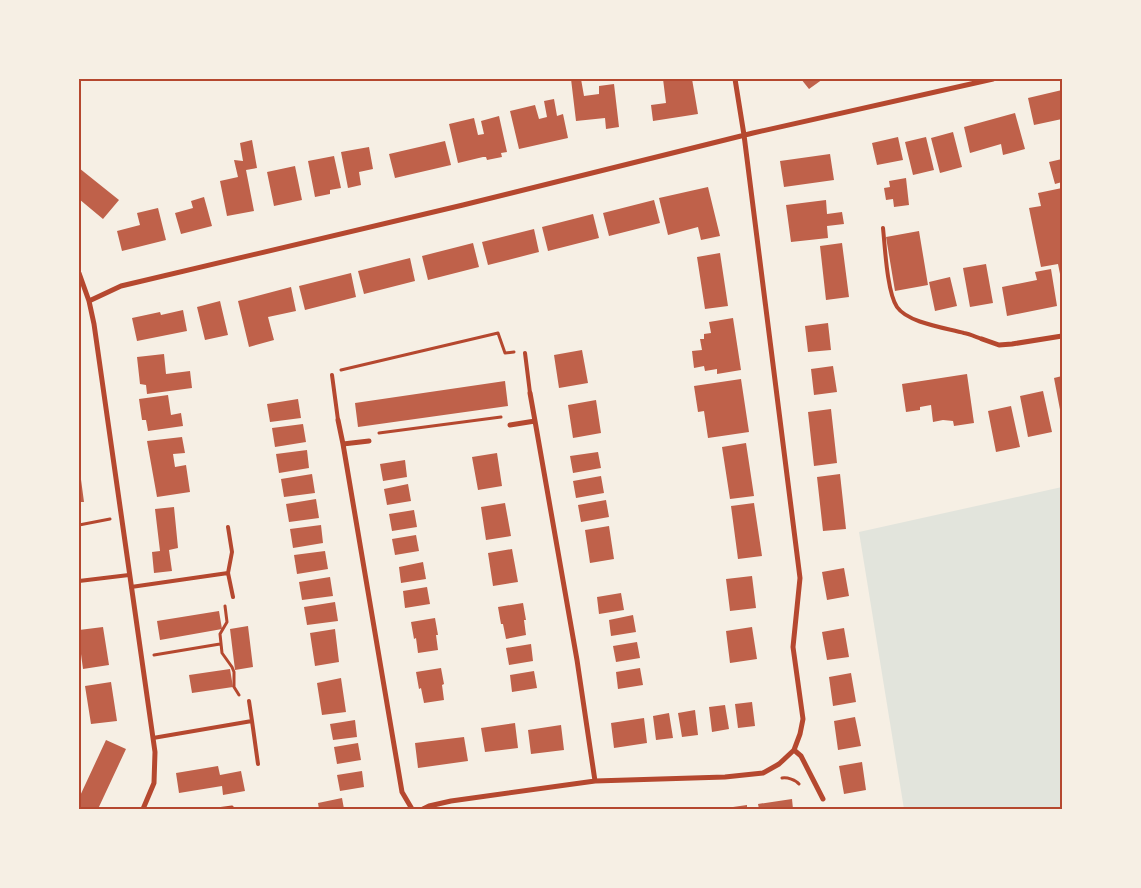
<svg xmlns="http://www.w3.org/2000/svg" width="1141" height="888" font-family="'Work Sans',sans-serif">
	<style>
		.green { fill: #e2e4dc }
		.building { fill: #bf614a }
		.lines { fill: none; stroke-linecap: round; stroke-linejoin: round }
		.path { stroke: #b5482f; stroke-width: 3 }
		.service { stroke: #b5482f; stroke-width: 4 }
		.minor { stroke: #b5482f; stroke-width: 5 }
		.neatline { fill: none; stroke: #b5482f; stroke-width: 2 }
	</style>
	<rect width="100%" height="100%" fill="#f6efe4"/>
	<path class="green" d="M1062,487V809H904L859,532Z"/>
	<path class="building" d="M571,79H581L584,96L599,94V86L614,84L619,127L606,129L605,118L576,121Z
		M663,79H692L698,114L653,121L651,105L666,103Z
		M801,79H823L809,89Z
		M1062,90V119L1034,125L1028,98Z
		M554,99L557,116L563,114L568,138L519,149L510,111L535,105L539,119L547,117L544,101Z
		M1015,113L1025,149L1003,155L1001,144L970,153L964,127Z
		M499,116L507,152L501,153L502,157L487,160L486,157H483L458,163L449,124L474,118L478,135L484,134L481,121Z
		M953,132L962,167L940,173L931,138Z
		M898,137L903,160L877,165L872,143Z
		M926,137L934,170L913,175L905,142Z
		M252,140L257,168L246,170L254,211L227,216L220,181L238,177L234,160L243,161L240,143Z
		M445,141L451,165L395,178L389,154Z
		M369,147L373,169L359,172L361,185L348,188L341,152Z
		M830,154L834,180L784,187L780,161Z
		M334,156L341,188L330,190V194L315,197L308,161Z
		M1062,159V182L1055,184L1049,162Z
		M295,166L302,200L274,206L267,172Z
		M79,168L119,200L103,219L79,199Z
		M906,178L909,205L894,207L893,199L886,200L884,188L890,187L889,181Z
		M708,187L720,236L701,240L698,227L668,235L659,198Z
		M1062,188V278L1061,279L1058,264L1041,267L1029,208L1041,206L1038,193Z
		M204,197L212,226L181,234L175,213L193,208L191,201Z
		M654,200L660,223L609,236L603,213Z
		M826,200L827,214L842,212L844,224L827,226L828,238L791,242L786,205Z
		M158,208L166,240L122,251L117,231L140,225L137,213Z
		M593,214L599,238L548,251L542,227Z
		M534,229L539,252L488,265L482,242Z
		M919,231L928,285L895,291L886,237Z
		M473,243L479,267L428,280L422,256Z
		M842,243L849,297L826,300L820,246Z
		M720,253L728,306L705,309L697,257Z
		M410,258L415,281L364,294L358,271Z
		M986,264L993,303L970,307L963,268Z
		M1051,269L1057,306L1007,316L1002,287L1037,280L1035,272Z
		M351,273L356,297L305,310L299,286Z
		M950,277L957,306L935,311L929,282Z
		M291,287L296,311L268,317L274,340L249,347L238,301Z
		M220,301L228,335L205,340L197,307Z
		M183,310L187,331L137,341L132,318L160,312L161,315Z
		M733,318L741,370L717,374V369L705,371L704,366L694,368L692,351L702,350L700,339H704V334L711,333L709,322Z
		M828,323L831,350L808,352L805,326Z
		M582,350L588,383L559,388L554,355Z
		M164,354L166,374L190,371L192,388L147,394L146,385L140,384L137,357Z
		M833,366L837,392L814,395L811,369Z
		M967,374L974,423L954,426L953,421L943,420L933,422L931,405L920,407V410L906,412L902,384Z
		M1062,376V415H1061L1054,378Z
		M741,379L749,432L708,438L704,411L698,412L694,386Z
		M505,381L508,406L358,427L355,403Z
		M1043,391L1052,432L1028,437L1020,396Z
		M168,395L171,415L181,413L183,426L148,431L146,420H142L139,399Z
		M298,399L301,418L270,422L267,404Z
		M596,400L601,433L573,438L568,405Z
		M1011,406L1020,447L996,452L988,411Z
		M831,409L837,463L814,466L808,412Z
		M303,424L306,442L275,447L272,428Z
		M182,437L185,453L173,454L175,467L186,465L190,492L157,497L147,441Z
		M746,443L754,496L730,499L722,447Z
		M307,450L309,468L279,473L276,454Z
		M598,452L601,468L573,473L570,456Z
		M497,453L502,486L478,490L472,457Z
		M405,460L407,477L383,481L380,464Z
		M79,472H80L84,502H79Z
		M312,474L315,493L284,497L281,479Z
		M840,474L846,529L823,531L817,477Z
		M601,476L604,493L576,498L573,481Z
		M408,484L411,501L387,505L384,489Z
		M316,499L319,518L289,522L286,504Z
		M606,500L609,517L581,522L578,505Z
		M505,503L511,536L486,540L481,507Z
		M754,503L762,556L738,559L731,506Z
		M174,507L178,548L169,550L172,571L154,573L152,552L160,551L155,509Z
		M414,510L417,527L392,531L389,514Z
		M321,525L323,543L293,548L290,529Z
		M609,526L614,559L590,563L585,530Z
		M416,535L419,551L395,555L392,539Z
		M512,549L518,582L493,586L488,553Z
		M325,551L328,569L297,574L294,555Z
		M423,562L426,579L401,583L399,567Z
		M844,568L849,596L827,600L822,572Z
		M752,576L756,608L730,611L726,579Z
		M330,577L333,596L302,600L299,582Z
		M427,587L430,604L405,608L403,591Z
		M621,593L624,610L599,614L597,597Z
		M335,602L338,621L307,625L304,607Z
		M523,603L526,620H524L526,635L506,639L503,624H501L498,607Z
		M219,611L222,629L160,640L157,621Z
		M633,615L636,632L611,636L609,620Z
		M435,618L438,635H436L438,650L418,653L416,638L414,639L411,622Z
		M248,626L253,667L235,670L230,629Z
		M103,627L109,665L83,669L79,639V630Z
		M752,627L757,659L730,663L726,631Z
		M844,628L849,657L827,660L822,632Z
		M335,629L339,662L315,666L310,633Z
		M637,642L640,658L616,662L613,646Z
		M531,644L533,661L509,665L506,648Z
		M441,668L444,684L442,685L444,700L424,703L421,688L419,689L416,672Z
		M640,668L643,685L618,689L616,672Z
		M230,669L233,687L192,693L189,675Z
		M534,671L537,688L512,692L510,675Z
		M851,673L856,702L833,706L829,677Z
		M341,678L346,712L322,715L317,683Z
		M111,682L117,721L91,724L85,686Z
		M752,702L755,726L738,728L735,704Z
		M725,705L729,729L712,732L709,707Z
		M695,710L698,735L682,737L678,713Z
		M669,713L673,738L656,740L653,716Z
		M855,717L861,746L838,750L834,721Z
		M644,718L647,743L614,748L611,723Z
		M355,720L357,737L333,740L330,724Z
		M515,723L518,748L485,752L481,728Z
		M561,725L564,750L531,754L528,730Z
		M464,737L468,761L418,768L415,743Z
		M106,740L126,749L98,809H79V798Z
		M358,743L361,760L337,764L334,747Z
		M862,762L866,790L844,794L839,766Z
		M218,766L220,775L241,771L245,791L223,795L222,786L179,793L176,773Z
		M362,771L364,787L340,791L337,775Z
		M342,798L344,809H319L318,803Z
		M792,799L793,809H759L758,804Z
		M747,805V809H726V808Z"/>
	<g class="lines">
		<path class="path" d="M341,370L498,333L505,353L514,352
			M379,433L501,417
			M79,525L110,519
			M225,606L227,622L220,634L222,653L232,667L234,672V687L239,695
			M154,655L220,644
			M782,778C787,777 796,780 799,784
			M217,809L232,807L233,809"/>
		<path class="service" d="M883,228C885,247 887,292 897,307C908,323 946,328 964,333C970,334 976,337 982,339
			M525,353L530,393
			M332,375L338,420
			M228,527L232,552L228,573
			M79,581L129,575
			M131,587L228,573L233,597
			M249,701L252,721
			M153,738L252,721L258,764"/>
		<path class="minor" d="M79,273L89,301L94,324L155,752L154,783L143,809
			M89,301L121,286L463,205L753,133L993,79
			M982,339L999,345L1012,344L1062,336
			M530,393L535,421
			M338,420L343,444
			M510,425L535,421L577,660L595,781
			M369,441L343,444L402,792L412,809
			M794,750L801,756L823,799
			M423,809L429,806L451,801L595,781L725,777L763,773L779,764L794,750L800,734L803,719L793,647L800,578L744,135L735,79"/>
	</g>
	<rect width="1141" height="888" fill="none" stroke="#f6efe4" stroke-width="160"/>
	<rect x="80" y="80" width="981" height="728" class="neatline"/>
</svg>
